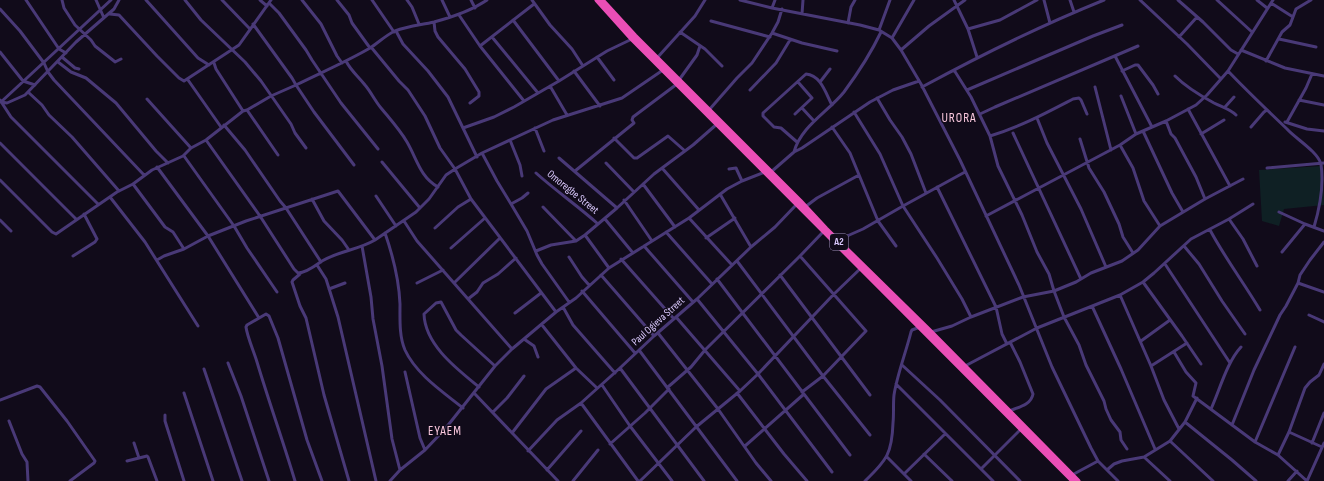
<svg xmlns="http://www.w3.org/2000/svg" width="1324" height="481" font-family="'Sofia Sans Condensed',sans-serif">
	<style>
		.green { fill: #0f2024 }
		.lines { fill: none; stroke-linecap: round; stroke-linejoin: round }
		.minor { stroke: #493977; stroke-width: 3 }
		.trunk { stroke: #ea4eb6; stroke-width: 5 }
		.labels { text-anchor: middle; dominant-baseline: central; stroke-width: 3; stroke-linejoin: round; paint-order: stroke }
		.shield { fill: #110b1a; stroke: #9d8fb8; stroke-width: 1 }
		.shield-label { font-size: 10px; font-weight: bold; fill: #d9c8fc }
		.street-label { font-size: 11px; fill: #d9c8fc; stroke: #110b1a }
		.quarter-label { font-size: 13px; letter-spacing: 1px; fill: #fcc9df; stroke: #110b1a }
	</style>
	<rect width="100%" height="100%" fill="#110b1a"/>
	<path class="green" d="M1322,166L1324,205L1284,209L1279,226L1262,221L1259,170Z"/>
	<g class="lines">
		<path class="minor" d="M26,0L59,49L66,53
			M62,0L64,8L75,25L91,40L95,46L114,61L115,62L121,59
			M96,0L104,18
			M146,0L198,58L209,65
			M185,0L201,20L245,62L261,81L291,124L295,133L306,148
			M222,0L250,29
			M260,0L267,6
			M302,0L321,24L337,56L342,63
			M337,0L349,15L352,23L370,48
			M372,0L394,32
			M407,0L412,7L419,24
			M442,0L450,17
			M471,0L475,8
			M532,0L550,25L572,49L583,66
			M740,0L772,8L860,25L879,30L892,38L901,50L921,84L960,160L1019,285L1052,367L1091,448L1098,461L1118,481
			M954,0L968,29L977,57
			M1044,0L1050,23
			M1070,0L1074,12
			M1140,0L1187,44L1221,79
			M1178,0L1203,22L1231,50L1238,54
			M1217,0L1252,32
			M1257,0L1267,8
			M269,3L279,13L306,50L312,60L341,103L378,149
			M1271,3L1293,17
			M772,8L775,0
			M0,9L20,31L44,63L48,72L54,80L144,175
			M110,14L119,15L157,56L179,78L184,81L239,45L271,0
			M802,14L803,0
			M459,15L480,46L524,101
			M513,20L559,81
			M711,21L770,37
			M434,22L435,31L438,37L465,69L479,92V96L470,103
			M848,23L851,7L855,0
			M253,24L292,78L296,85C320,73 346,62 370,48C378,43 386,35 395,31C408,26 421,25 434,22C453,17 471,11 487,0
			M968,29L1000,20L1037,0
			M879,30L890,0
			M396,31L403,44L428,71L448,97L477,157
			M680,32L705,49L722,66
			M772,33L802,43L837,51
			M492,37L538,93
			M1179,37L1197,17
			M892,38L914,0
			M1279,39L1316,47
			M480,46L534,4
			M371,47L399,81L408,90L425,116L440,148L455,169L471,199L556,312
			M901,50L929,26L965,0
			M1241,50L1285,68L1324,76
			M0,52L23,81L35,85
			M1115,56L1152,127
			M62,57L75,68L79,69
			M597,57L614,80
			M657,58L695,16L705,0
			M346,61C351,71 358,76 365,85C371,92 375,101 381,108C390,119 400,130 407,142C417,159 420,177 438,187
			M1266,61L1282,32L1290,25L1296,9L1311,0
			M58,62L71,72L86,78L116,103L156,151L168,163
			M214,63L216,69L243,111
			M954,70L971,97L990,136L998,166L1022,215L1037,252L1049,274L1054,291L1064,317L1079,345L1086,365L1104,401L1106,409L1111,420L1120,432L1121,440L1127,449
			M574,71L600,106
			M1122,71L1135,65H1138L1153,85L1158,94
			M1228,71C1247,91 1267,110 1287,129C1296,139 1317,151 1321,164C1324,185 1320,207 1314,227
			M1175,76C1186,87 1201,96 1214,103C1222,107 1230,109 1236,115
			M188,80L221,127
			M679,80L697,55L700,46
			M820,82L830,69
			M550,86L567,115
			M922,87C981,55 1042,25 1104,0
			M1095,87L1111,150
			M750,90L776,63L790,40
			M967,90L1093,36L1122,25
			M28,92L42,105L49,115L72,137L119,191
			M1121,96L1136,134
			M877,98L890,120L902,137L911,154L926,193
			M147,99L191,148
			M0,100L11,117L98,204
			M1299,100L1324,105
			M1,102L7,103L25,95L76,42L114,9L119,0
			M1,102L111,0
			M1225,107L1234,97
			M802,108L814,121
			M1188,109L1230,186
			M247,110L278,155
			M709,110L737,78L752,63L772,33L778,22L782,9
			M854,112L880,154L903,206L937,258L962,299L971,317
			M795,114L812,98L798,82
			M980,114L995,107L1138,46
			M1037,118L1047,143L1081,209L1106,267
			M1166,121L1171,134L1175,138L1196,177L1205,199
			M1285,122L1307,129L1324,131
			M1287,122L1306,88L1312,74
			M224,125L245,150L280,201L286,208L321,262
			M832,127L850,153L878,221L896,246
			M1251,127L1264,112L1267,110
			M463,128L494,117L514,107L559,81L607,51L632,39
			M535,128L544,151
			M1143,131L1172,193L1183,212
			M1013,133L1081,279
			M1201,134L1224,120
			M990,136C1020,127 1046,113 1073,99L1079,98L1081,100L1087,114
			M614,138L634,158H637L668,136L685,151
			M1080,139L1089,168L1104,192L1119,224L1123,237L1133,253
			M206,140L260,216L294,269L298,273C306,273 315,266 322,261C339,251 358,250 375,240
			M510,140L520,165L522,176
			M797,142L781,128L774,127L763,116V113L806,74C821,75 826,94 832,105
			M0,143L76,219
			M1120,145L1133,168L1144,201L1160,226
			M794,152C801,126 828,112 844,92C858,73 871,53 881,32
			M482,153L497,181L511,204
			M184,156L234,226L247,248L277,292
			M559,158L617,208
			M382,162L420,208
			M606,163L634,192
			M157,167L208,236L259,318
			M662,168L699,210
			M1267,168L1324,163
			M729,169L736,168L742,181
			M575,171L634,123L632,120L633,117L677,84
			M771,172L794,152L802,148L870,102L893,90L919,81
			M536,173C556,191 578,206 598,224
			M0,180L52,232L56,234L117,192L133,184L152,170L183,156L191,148L206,140L243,111L247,110L271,96L296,85L314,112L354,165
			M133,184L165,227L173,232L184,249
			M643,184L675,227
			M937,187L996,307L1002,334L1007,344
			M528,193L522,198L511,204L527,231L537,255L542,264L569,302
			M720,194L751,247
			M376,196L396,226
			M110,197L145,242L198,326
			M312,199L324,221L342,240L349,250
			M624,200L652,241
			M543,207L576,241
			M805,207L817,198L859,175
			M1279,212L1305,224
			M986,216L1120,145L1136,134L1166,121L1196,105L1207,95L1228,71L1273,0
			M689,218L732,265
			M605,219L633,253
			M1229,219L1253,204
			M0,220L11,231
			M404,221L417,241L512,349
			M435,228L458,207L471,199
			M1210,230C1225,258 1244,283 1260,310
			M666,232L712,284
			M385,233C393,256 399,280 400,304C400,319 399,336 405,350C416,374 443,392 463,408
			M585,235L609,268
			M706,238L735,218
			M838,240L863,229L903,206L965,172
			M362,246L371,297L373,319L382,366L392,439L400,470
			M644,246L693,302
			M1184,246L1199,264L1222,301L1245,334
			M451,248L485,218
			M536,251L551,245L576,241L585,235L617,208L654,174L693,145L717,124
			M1282,252L1305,224L1324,231
			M73,256L95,242L97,239L84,214
			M800,256L866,331L823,376L802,392
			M569,257L582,277L589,285
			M621,259L674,319
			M157,260L164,256L184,249L208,236L246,221L338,191L375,240L416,212L429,199L446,175L455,169L482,153L553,120L622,98L663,70
			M737,261L823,376L870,435
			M1165,264L1230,363
			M317,265L326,279L338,317L376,481
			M300,274L293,280L292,282L300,306L306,318L324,395L349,481
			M601,275L654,336
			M780,275L870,395
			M717,279L850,455
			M1143,282L1182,336L1201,364
			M417,283L443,270
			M454,283L500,238
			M1298,283L1324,292
			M329,289L345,283
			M582,291L635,353
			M1120,295L1151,366L1164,400L1179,429
			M468,299L477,292L483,283L498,274L516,258
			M697,299L758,374L832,472
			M1092,306L1121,369L1155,449
			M563,307L573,325L615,373
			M515,313L541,293
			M1309,315L1324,322
			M676,317L740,391
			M542,325L576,368L597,388
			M931,332L952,326L971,317L1023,297L1054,291L1076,282L1091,273L1122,261L1138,250L1160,226L1205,199L1243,179
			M658,333L718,409L756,463L771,481
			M524,339L534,346L538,357
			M1141,341L1170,320
			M639,350L737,481
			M1174,352L1186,372L1196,383L1193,396L1255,442L1278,455L1307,481
			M228,363L241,396L269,481
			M902,365L940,400L1020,481
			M965,366L1037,328L1120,295L1143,282L1154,273L1191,239L1229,219L1243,239L1257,266
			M1151,366L1187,343
			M620,368L704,481
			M204,369L242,481
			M405,372L420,438L425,450
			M896,384L993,481
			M602,385L630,426L672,481
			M479,387C457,369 425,345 424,314L436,303L441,302L456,330L461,335L495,366
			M668,387L691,367L705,350L800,256L823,232
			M184,393L213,481
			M474,393L558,481
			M737,393L784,454L807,481
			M0,400L37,386L40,387L67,421L95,461L94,463L70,481
			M581,403L638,481
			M1211,409C1220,389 1227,362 1241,347
			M1009,411C1019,407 1031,405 1033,394L1020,362L1010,342
			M493,412L507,398L524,376
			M165,415V421L184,481
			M9,421L22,454L27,462L28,481
			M1185,422L1232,460L1256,481
			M1232,425L1254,370L1280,315L1286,306L1298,283L1300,275L1310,260L1324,242
			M1289,432L1322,447
			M512,433L546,389L576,368
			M1170,441L1213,481
			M1255,442L1295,347
			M134,443L139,458
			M1312,443L1324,413
			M610,444L645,413L669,389
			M745,446L804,394
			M528,451L557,420L581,403L620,368L654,336L697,299L751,247L775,227L797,204
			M924,454L952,481
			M1278,455L1289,432L1305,388L1310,382L1319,375L1324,364
			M887,457L911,481
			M1144,457L1170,481
			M127,461L147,456L148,457L157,481
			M981,469L1021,429
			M547,470L581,431
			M1107,470L1114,464L1122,461L1144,457L1170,441L1185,422L1197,398
			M904,474L945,434
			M1072,475L1098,461
			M295,481C283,441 269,402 257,362C254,352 247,336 246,327L247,325L266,314L269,316L278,338L307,440L322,481
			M390,481L400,470L425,450L445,429L495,366L512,349L556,312L576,298L609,268L689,218L727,189L742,181L765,172
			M573,481L598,450
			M640,481L696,427L740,391L758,374L834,294L861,268
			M865,481C887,460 892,453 893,423C894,413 893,404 894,395C897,375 906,352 911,332L912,330L920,327
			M1288,481L1297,471
			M1307,481L1324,443"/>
		<path class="trunk" d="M597,0L632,39L1073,481
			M602,0L635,36L800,201L826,229L931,332L1078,481"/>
	</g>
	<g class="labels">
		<rect class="shield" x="830" y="234" width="18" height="16" rx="3"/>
		<g class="shield-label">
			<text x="839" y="242">A2</text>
		</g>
		<g class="street-label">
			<text transform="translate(573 192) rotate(39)">Omoregbe Street</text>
			<text transform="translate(658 321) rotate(-42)">Paul Ogieva Street</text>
		</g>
		<g class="quarter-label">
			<text x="959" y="118">URORA</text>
			<text x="445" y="431">EYAEM</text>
		</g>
	</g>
</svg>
